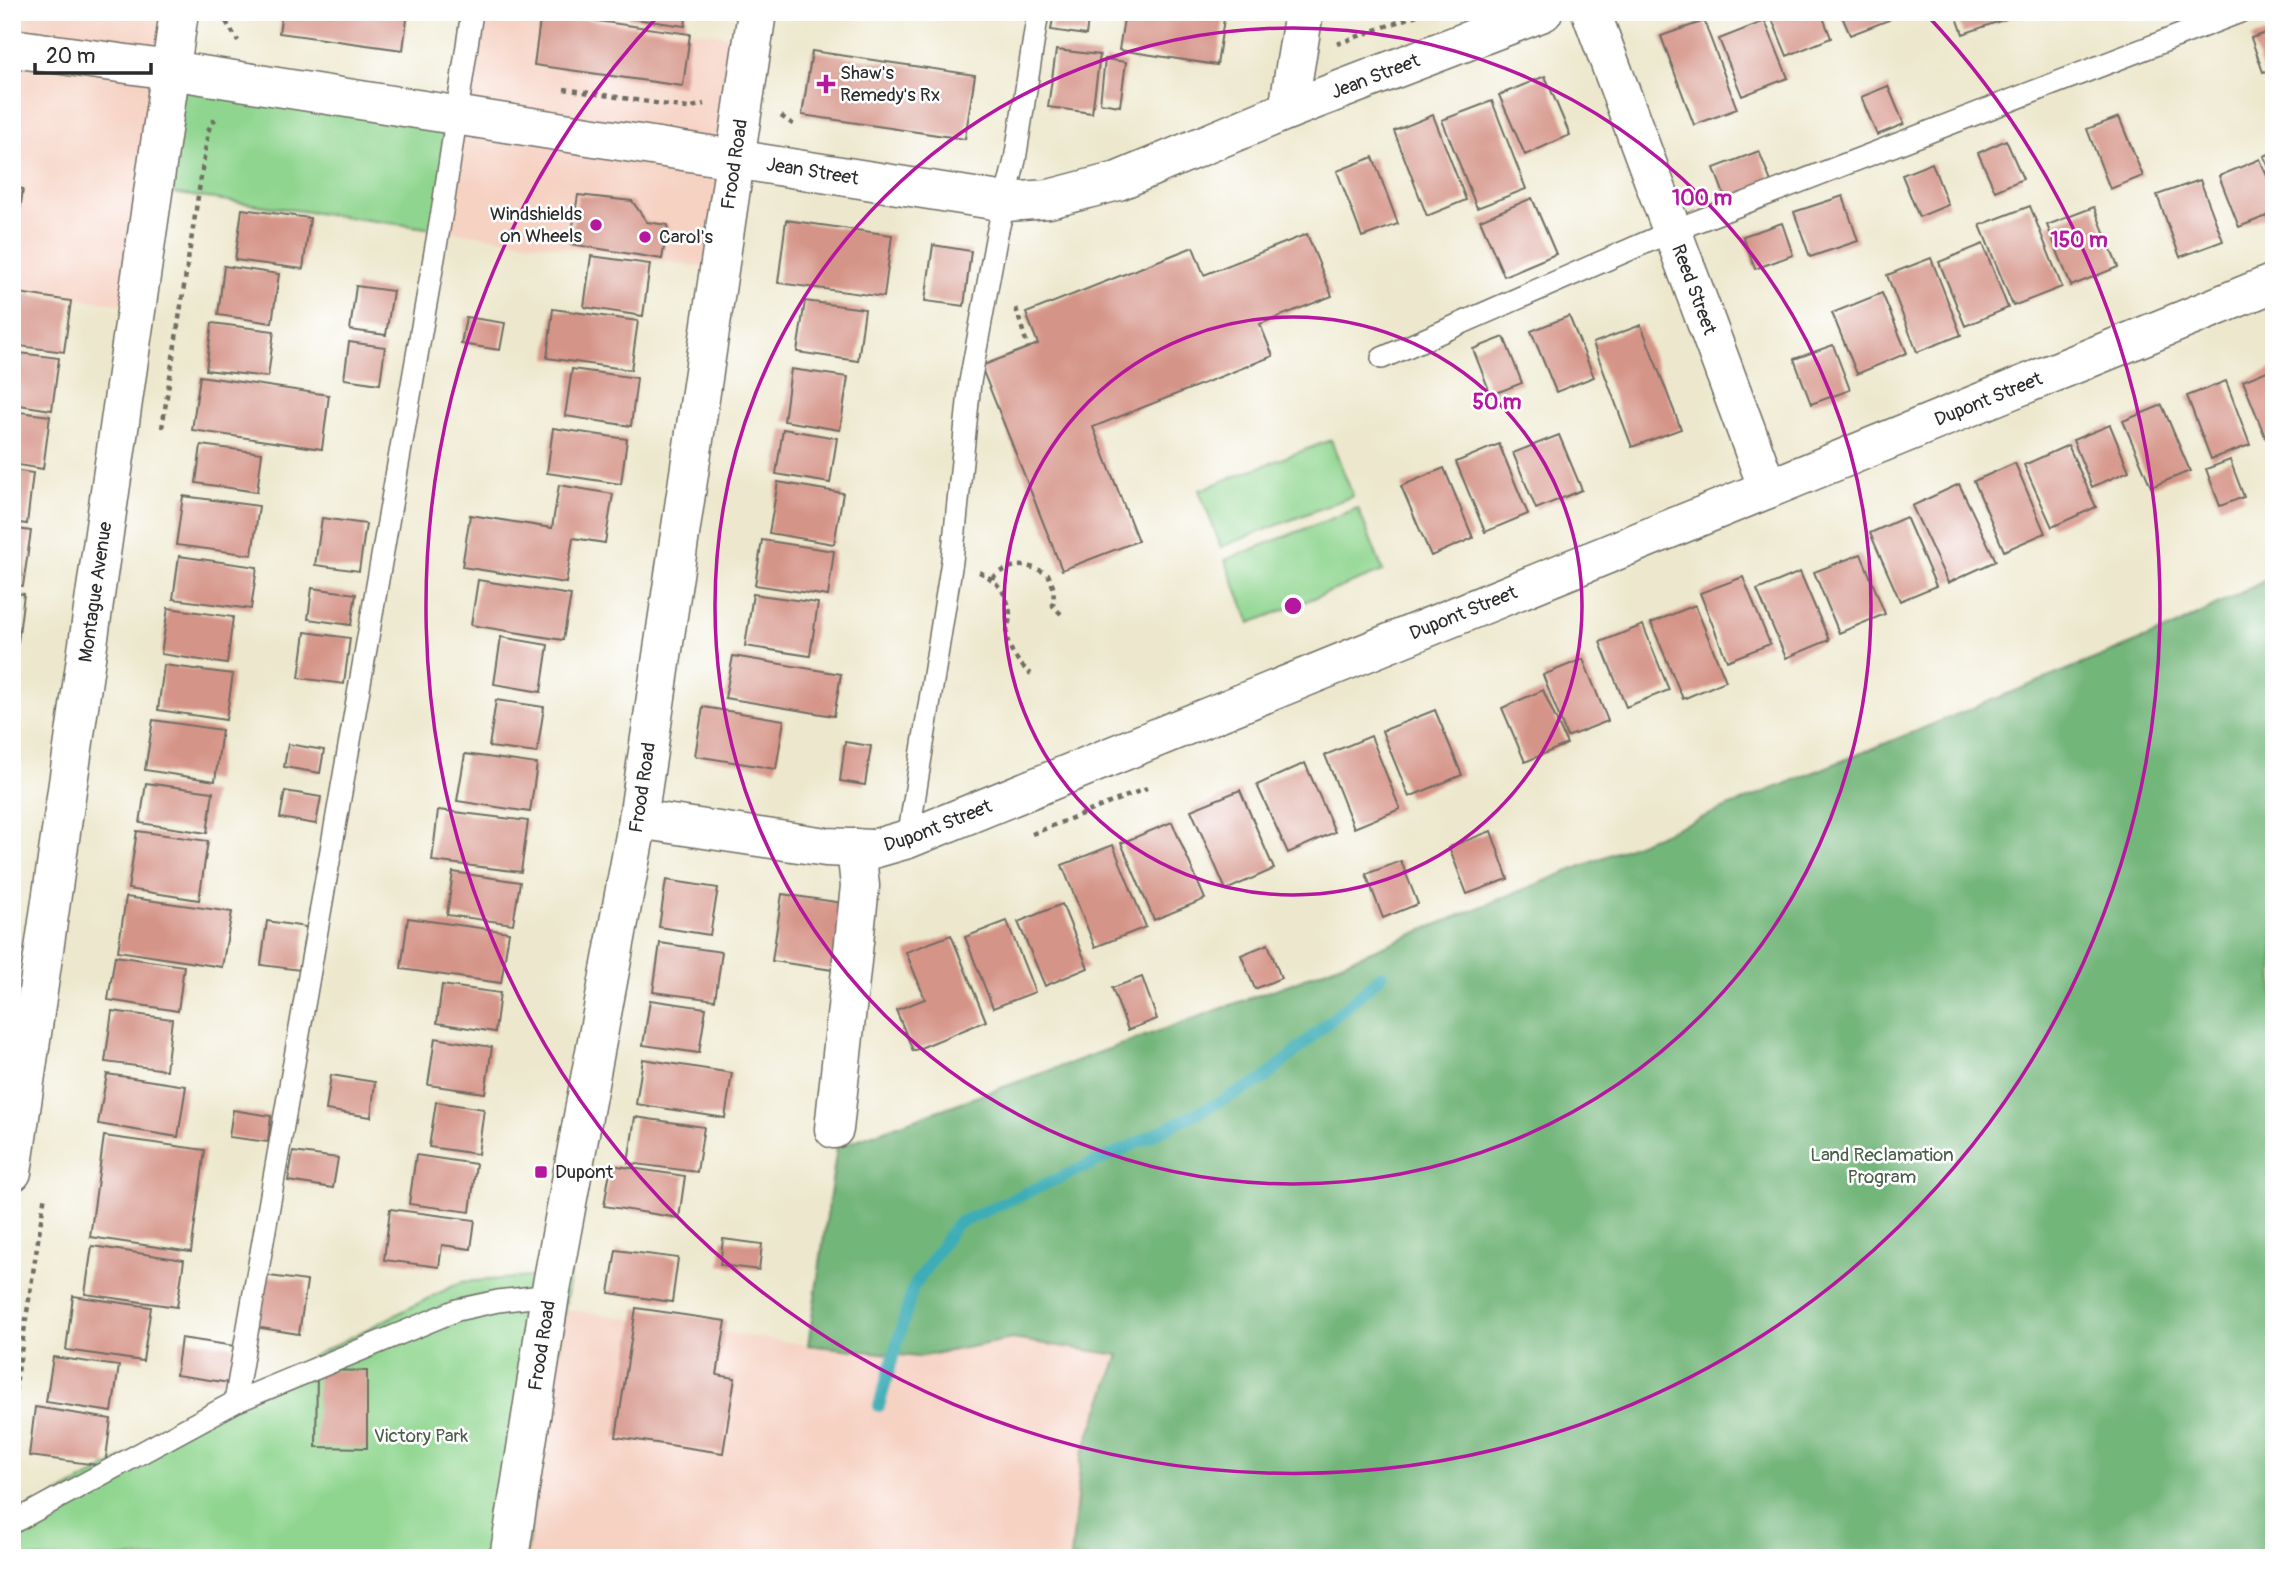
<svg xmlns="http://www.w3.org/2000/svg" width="2286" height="1570" font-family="Pangolin,sans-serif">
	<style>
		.built { fill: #f6d2c3 }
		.green { fill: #8fd58f; stroke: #5d805d; stroke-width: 2 }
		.forest { fill: #73b67a; stroke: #4f7052; stroke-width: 2 }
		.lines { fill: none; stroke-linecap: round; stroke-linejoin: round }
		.stream { stroke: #3cadb6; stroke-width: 12 }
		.building { fill: #d59488 }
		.service-casing { stroke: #6f6d64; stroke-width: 24 }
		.minor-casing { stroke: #6f6d64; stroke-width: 41 }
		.tertiary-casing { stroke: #6f6d64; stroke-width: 41 }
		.path { stroke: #6f6d64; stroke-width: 4.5; stroke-dasharray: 5 5; stroke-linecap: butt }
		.service { stroke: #fff; stroke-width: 21 }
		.minor { stroke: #fff; stroke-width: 38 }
		.tertiary { stroke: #fff; stroke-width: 38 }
		.ring { fill: none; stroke: #b5179e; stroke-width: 3.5 }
		.poi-dot { fill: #b5179e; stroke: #fff; stroke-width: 2.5 }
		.labels { text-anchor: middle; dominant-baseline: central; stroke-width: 5; stroke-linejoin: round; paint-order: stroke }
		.poi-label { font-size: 19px; fill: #2b2b2b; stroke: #fff; text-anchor: start }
		.street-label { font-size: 19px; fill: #2b2b2b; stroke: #fff }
		.park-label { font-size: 19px; fill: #495e49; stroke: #fff }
		.centre { fill: #b5179e; stroke: #fff; stroke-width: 3.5 }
		.ring-label { font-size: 21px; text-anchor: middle; font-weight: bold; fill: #b5179e; stroke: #fff; stroke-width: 5; stroke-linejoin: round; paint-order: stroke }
	</style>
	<rect width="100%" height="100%" fill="#fff"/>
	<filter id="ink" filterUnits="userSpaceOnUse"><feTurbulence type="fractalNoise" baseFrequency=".0143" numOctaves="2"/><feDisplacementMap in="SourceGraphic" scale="14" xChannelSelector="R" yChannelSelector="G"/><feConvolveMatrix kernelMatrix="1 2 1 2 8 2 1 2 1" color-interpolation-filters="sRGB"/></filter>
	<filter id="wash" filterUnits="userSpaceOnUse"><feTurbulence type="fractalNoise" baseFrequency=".00686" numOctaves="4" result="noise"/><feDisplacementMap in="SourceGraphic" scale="28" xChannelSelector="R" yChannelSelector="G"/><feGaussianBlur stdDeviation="1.57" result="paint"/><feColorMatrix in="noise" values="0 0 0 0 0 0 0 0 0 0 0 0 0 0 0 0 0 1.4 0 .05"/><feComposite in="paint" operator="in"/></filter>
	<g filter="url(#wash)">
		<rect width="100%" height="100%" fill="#ede8cd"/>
		<path class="built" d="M12,12H181L139,307L12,289Z
			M474,12H566L756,40L722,270L442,230Z
			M565,1309L808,1345L918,1357L1012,1339L1119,1355L1081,1458L1071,1558H526Z"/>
		<path class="green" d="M173,68L458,113L442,230L155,191Z
			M1331,440L1353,496L1221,547L1199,490Z
			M1358,508L1383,571L1250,623L1225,560Z
			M570,1274L526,1558H12V1520L232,1397L461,1282Z"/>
		<path class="forest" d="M2274,576V1558H1071L1081,1458L1119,1355L1012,1339L918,1357L808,1345L837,1147L1292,983L2176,626Z"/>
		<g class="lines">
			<path class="stream" d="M879,1406L913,1288L956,1224L1125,1149L1263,1080L1382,975"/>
		</g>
		<g id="blocks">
			<path class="building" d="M93,12H127L126,18Z
				M282,12H408L403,50L279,33Z
				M628,12H687L685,26L628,18Z
				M871,12H906V18Z
				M1054,12H1089L1086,35L1051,30Z
				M1125,12H1225L1217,65L1119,50Z
				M1769,12H1821L1831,38L1787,56Z
				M1840,12H1886L1889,20L1850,35Z
				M1955,12H2003L2006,19L1963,34Z
				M541,13L690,34L683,86L534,65Z
				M1704,21L1737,109L1694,125L1661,36Z
				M1765,21L1788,78L1742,96L1719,39Z
				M2272,31L2274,37V69L2263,72L2251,38Z
				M1056,50L1100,55L1092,113L1048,107Z
				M812,51L975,75L965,139L802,115Z
				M1105,59L1126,62L1120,106L1100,103Z
				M1545,76L1570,135L1525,155L1499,95Z
				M1888,86L1904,124L1877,135L1861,97Z
				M1492,101L1526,189L1477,208L1442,120Z
				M1433,115L1466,200L1427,216L1394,131Z
				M2119,117L2143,176L2110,189L2087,129Z
				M2006,140L2023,179L1995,191L1978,153Z
				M1759,151L1771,182L1726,200L1714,168Z
				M2274,152V180L2264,156Z
				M1373,157L1398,224L1362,237L1337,171Z
				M2260,159L2274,193V213L2239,227L2219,176Z
				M1932,163L1948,205L1919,217L1902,175Z
				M2200,180L2223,241L2180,257L2157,195Z
				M12,187L23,189L14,253H12Z
				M578,195L632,201L647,222L668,225L662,259L570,244Z
				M1843,196L1858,241L1810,257L1794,212Z
				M1532,198L1556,254L1504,276L1480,220Z
				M2030,206L2062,287L2013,306L1980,225Z
				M2094,207L2118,267L2071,286L2047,225Z
				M242,209L310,218L303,269L235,260Z
				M786,220L892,235L884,297L778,283Z
				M1782,223L1793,255L1755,269L1743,236Z
				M1307,234L1332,296L1260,324L1273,356L1093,427L1138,541L1062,570L981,366L1038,344L1026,313L1193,247L1204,275Z
				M1983,244L2008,308L1965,326L1939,262Z
				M933,245L971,251L964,306L925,301Z
				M591,256L650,264L643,316L584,307Z
				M1931,258L1961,335L1917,352L1887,275Z
				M224,266L279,274L272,323L218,315Z
				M356,286L393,291L386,335L350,330Z
				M12,292L71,301L64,352L12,345Z
				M1882,293L1907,353L1857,374L1832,313Z
				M805,301L865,309L858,361L797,352Z
				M553,309L638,321L631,370L547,358Z
				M1569,316L1594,377L1556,392L1531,331Z
				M466,317L505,323L500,350L461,344Z
				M212,323L274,331L268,377L206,370Z
				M1641,325L1681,429L1632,447L1593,343Z
				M1504,337L1522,383L1491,395L1473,349Z
				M349,342L385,347L380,384L344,379Z
				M1833,345L1850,390L1811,404L1794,359Z
				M12,352L59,358L52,410L12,404Z
				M2274,368V436L2266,439L2243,381Z
				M572,369L637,378L631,426L565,416Z
				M791,369L848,377L840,430L784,421Z
				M200,376L329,395L322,449L192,430Z
				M2226,381L2250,445L2211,459L2187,396Z
				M2162,405L2190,471L2151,487L2123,421Z
				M12,411L50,416L43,469L12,464Z
				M2110,425L2129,471L2092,487L2073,440Z
				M553,428L627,439L621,484L547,473Z
				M783,429L837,438L830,483L776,474Z
				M1559,435L1582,490L1536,509L1513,453Z
				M1499,444L1528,514L1485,532L1456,462Z
				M201,445L262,453L257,492L196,483Z
				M2068,445L2096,507L2052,527L2024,465Z
				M2230,460L2244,497L2220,506L2206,469Z
				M2015,463L2045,533L2004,551L1974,481Z
				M1444,468L1473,538L1431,556L1401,486Z
				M12,470L33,473L27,524L12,522Z
				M778,482L843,493L834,544L769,533Z
				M1959,484L1996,561L1948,583L1912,506Z
				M559,485L613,494L605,543L573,538L566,583L462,567L470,515L552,528Z
				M183,496L259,506L252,555L176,545Z
				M1906,517L1936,586L1900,601L1870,533Z
				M322,518L366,524L359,571L315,565Z
				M12,528L31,531L23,586L12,585Z
				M762,540L834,551L828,596L755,585Z
				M1861,554L1885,614L1839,633L1814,572Z
				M179,556L257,567L251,609L173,599Z
				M1800,572L1829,640L1786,658L1757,590Z
				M1743,577L1770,644L1727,661L1700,593Z
				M478,580L571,595L563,640L471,625Z
				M312,588L356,594L351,625L308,619Z
				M12,593L24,594L18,642L12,641Z
				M753,594L818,603L810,656L745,646Z
				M1695,605L1726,681L1683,699L1651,623Z
				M168,608L233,617L227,664L161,654Z
				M1643,625L1669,690L1626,707L1600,642Z
				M305,632L350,638L344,684L299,678Z
				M501,637L548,645L541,692L494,684Z
				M733,656L841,674L834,716L725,698Z
				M1583,659L1608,721L1567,737L1543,675Z
				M164,665L233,674L226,720L158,710Z
				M1543,690L1567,744L1525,762L1502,708Z
				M496,700L544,707L537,753L489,747Z
				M703,707L784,720L776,769L695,756Z
				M1435,710L1462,775L1409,797L1382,731Z
				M153,720L222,730L215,781L145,770Z
				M1371,736L1400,809L1354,828L1325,755Z
				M845,742L871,746L865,785L840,781Z
				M288,744L324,750L320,773L284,767Z
				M465,754L537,764L530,812L457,801Z
				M1305,763L1335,832L1288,853L1257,785Z
				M146,783L213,792L207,833L140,823Z
				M1240,790L1274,869L1226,890L1191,810Z
				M285,791L321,797L316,824L280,818Z
				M438,810L528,821L521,872L432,861Z
				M1172,822L1205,899L1154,920L1121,843Z
				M137,831L208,841L199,900L128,889Z
				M1491,831L1508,879L1467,894L1449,847Z
				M1113,845L1146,927L1095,947L1062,865Z
				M1401,861L1418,904L1383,918L1366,874Z
				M453,872L520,882L513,924L447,915Z
				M666,880L718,888L710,935L659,927Z
				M782,894L843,903L833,970L772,961Z
				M126,897L232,912L222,967L118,951Z
				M1062,904L1088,968L1045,986L1018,922Z
				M408,918L509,932L501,983L401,969Z
				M267,921L306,927L300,970L261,965Z
				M1007,921L1035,992L993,1008L965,937Z
				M951,935L986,1021L913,1051L896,1010L925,999L906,952Z
				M660,943L722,952L715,1000L653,992Z
				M1268,944L1281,978L1255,989L1241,955Z
				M115,956L184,966L178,1011L108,1000Z
				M1142,977L1157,1019L1128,1030L1112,988Z
				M442,985L500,993L495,1032L437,1023Z
				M650,1000L706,1008L699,1053L643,1045Z
				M112,1011L172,1019L166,1070L105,1062Z
				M435,1038L492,1047L485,1093L428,1085Z
				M643,1059L732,1073L725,1118L636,1104Z
				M107,1074L186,1086L178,1137L98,1124Z
				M331,1075L375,1082L371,1117L326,1110Z
				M436,1102L484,1109L478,1154L429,1147Z
				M233,1110L271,1116L268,1142L229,1137Z
				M635,1117L704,1127L697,1172L628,1163Z
				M104,1136L205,1150L191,1252L90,1237Z
				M293,1152L338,1158L333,1188L288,1181Z
				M416,1155L476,1164L470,1212L409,1204Z
				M611,1165L685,1176L679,1218L604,1206Z
				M390,1209L475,1220L471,1249L442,1245L439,1267L384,1260Z
				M723,1239L762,1244L759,1270L720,1265Z
				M92,1246L184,1260L177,1307L85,1294Z
				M616,1250L678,1258L672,1302L609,1293Z
				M262,1275L307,1281L299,1334L255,1327Z
				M73,1296L151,1307L143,1361L66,1350Z
				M636,1308L726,1321L717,1375L735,1378L723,1453L616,1437Z
				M181,1338L235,1346L230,1383L176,1375Z
				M53,1357L119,1366L112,1412L46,1402Z
				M317,1370L367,1371V1448L316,1447Z
				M35,1407L111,1419L105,1466L29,1456Z"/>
		</g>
	</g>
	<g filter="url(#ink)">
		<use href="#blocks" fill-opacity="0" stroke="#6f6d64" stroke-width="2"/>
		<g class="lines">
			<g class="service-casing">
				<path id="service" d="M1382,358L1672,231L2240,12
					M908,839L952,561L970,382L997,234L1015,160L1038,12
					M235,1402L443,206L472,12
					M12,1523L235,1402L457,1310L498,1301L550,1295"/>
			</g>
			<g class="minor-casing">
				<g id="minor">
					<path id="s1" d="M1591,12L1768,489"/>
					<path id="s2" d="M12,48L170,70L1006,202L1049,199L1118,181L1288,110L1543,12"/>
					<path d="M1288,110L1304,12"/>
					<path id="s3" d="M638,819L826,847L873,849L908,839L2274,283"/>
					<path d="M834,1129L860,886L856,848"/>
					<path id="s4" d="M12,1172L179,12"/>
				</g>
			</g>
			<g class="tertiary-casing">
				<g id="tertiary">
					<path id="s5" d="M509,1558L550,1295L638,819L757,12"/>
				</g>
			</g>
			<path class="path" d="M226,12L225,20L238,41
				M1337,44L1417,15
				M564,89L688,108L704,104
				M781,116L797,127
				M1016,308L1028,348
				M162,428L208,132L211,123L217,118
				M979,572C997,580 1008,594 1010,614C1010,622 1006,630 1007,637C1009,651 1020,665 1031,674
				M992,578C1012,562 1026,563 1048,574L1054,589L1053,606L1064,617
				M1032,834L1147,788
				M12,1411L45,1194"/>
			<use href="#service" class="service"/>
			<use href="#minor" class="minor"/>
			<use href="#tertiary" class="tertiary"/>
		</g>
	</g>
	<g class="ring">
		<circle cx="1293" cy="606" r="289"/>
		<circle cx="1293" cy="606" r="578"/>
		<path d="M1927 15A867 867 0 1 1 659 15"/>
	</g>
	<g class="poi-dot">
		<path d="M822.5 73.5h7v7h7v7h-7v7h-7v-7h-7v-7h7z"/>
		<circle cx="596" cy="225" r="7"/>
		<circle cx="645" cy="237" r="7"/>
		<rect x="534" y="1165" width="14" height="14" rx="3.5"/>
	</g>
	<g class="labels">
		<g class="poi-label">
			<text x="840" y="73">Shaw's<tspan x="840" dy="22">Remedy's Rx</tspan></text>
			<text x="582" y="214" text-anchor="end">Windshields<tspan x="582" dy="22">on Wheels</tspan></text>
			<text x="659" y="237">Carol's</text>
			<text x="555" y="1172">Dupont</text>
		</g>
		<g class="street-label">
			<text stroke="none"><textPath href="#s2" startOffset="1398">Jean Street</textPath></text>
			<text stroke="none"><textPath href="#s5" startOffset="1412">Frood Road</textPath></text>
			<text stroke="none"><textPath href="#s2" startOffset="810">Jean Street</textPath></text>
			<text stroke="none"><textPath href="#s1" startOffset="296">Reed Street</textPath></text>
			<text stroke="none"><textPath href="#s3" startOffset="1440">Dupont Street</textPath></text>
			<text stroke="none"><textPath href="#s4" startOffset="586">Montague Avenue</textPath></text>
			<text stroke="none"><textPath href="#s3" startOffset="873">Dupont Street</textPath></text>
			<text stroke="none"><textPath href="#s5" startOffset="782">Frood Road</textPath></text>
			<text stroke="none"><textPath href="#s3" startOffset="306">Dupont Street</textPath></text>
			<text stroke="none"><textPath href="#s5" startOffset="215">Frood Road</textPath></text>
		</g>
		<g class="park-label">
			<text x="1882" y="1155">Land Reclamation<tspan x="1882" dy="22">Program</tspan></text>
			<text x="421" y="1436">Victory Park</text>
		</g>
	</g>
	<circle cx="1293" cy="606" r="10" class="centre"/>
	<g class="ring-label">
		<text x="1702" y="205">100 m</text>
		<text x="2079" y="247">150 m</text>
		<text x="1497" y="409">50 m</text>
	</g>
	<rect width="2286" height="1570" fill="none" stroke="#fff" stroke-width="42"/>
	<path d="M35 63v10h116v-10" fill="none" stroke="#2b2b2b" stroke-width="3.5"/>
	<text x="46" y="63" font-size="21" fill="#2b2b2b" stroke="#ffffff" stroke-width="5" paint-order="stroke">20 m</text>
</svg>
